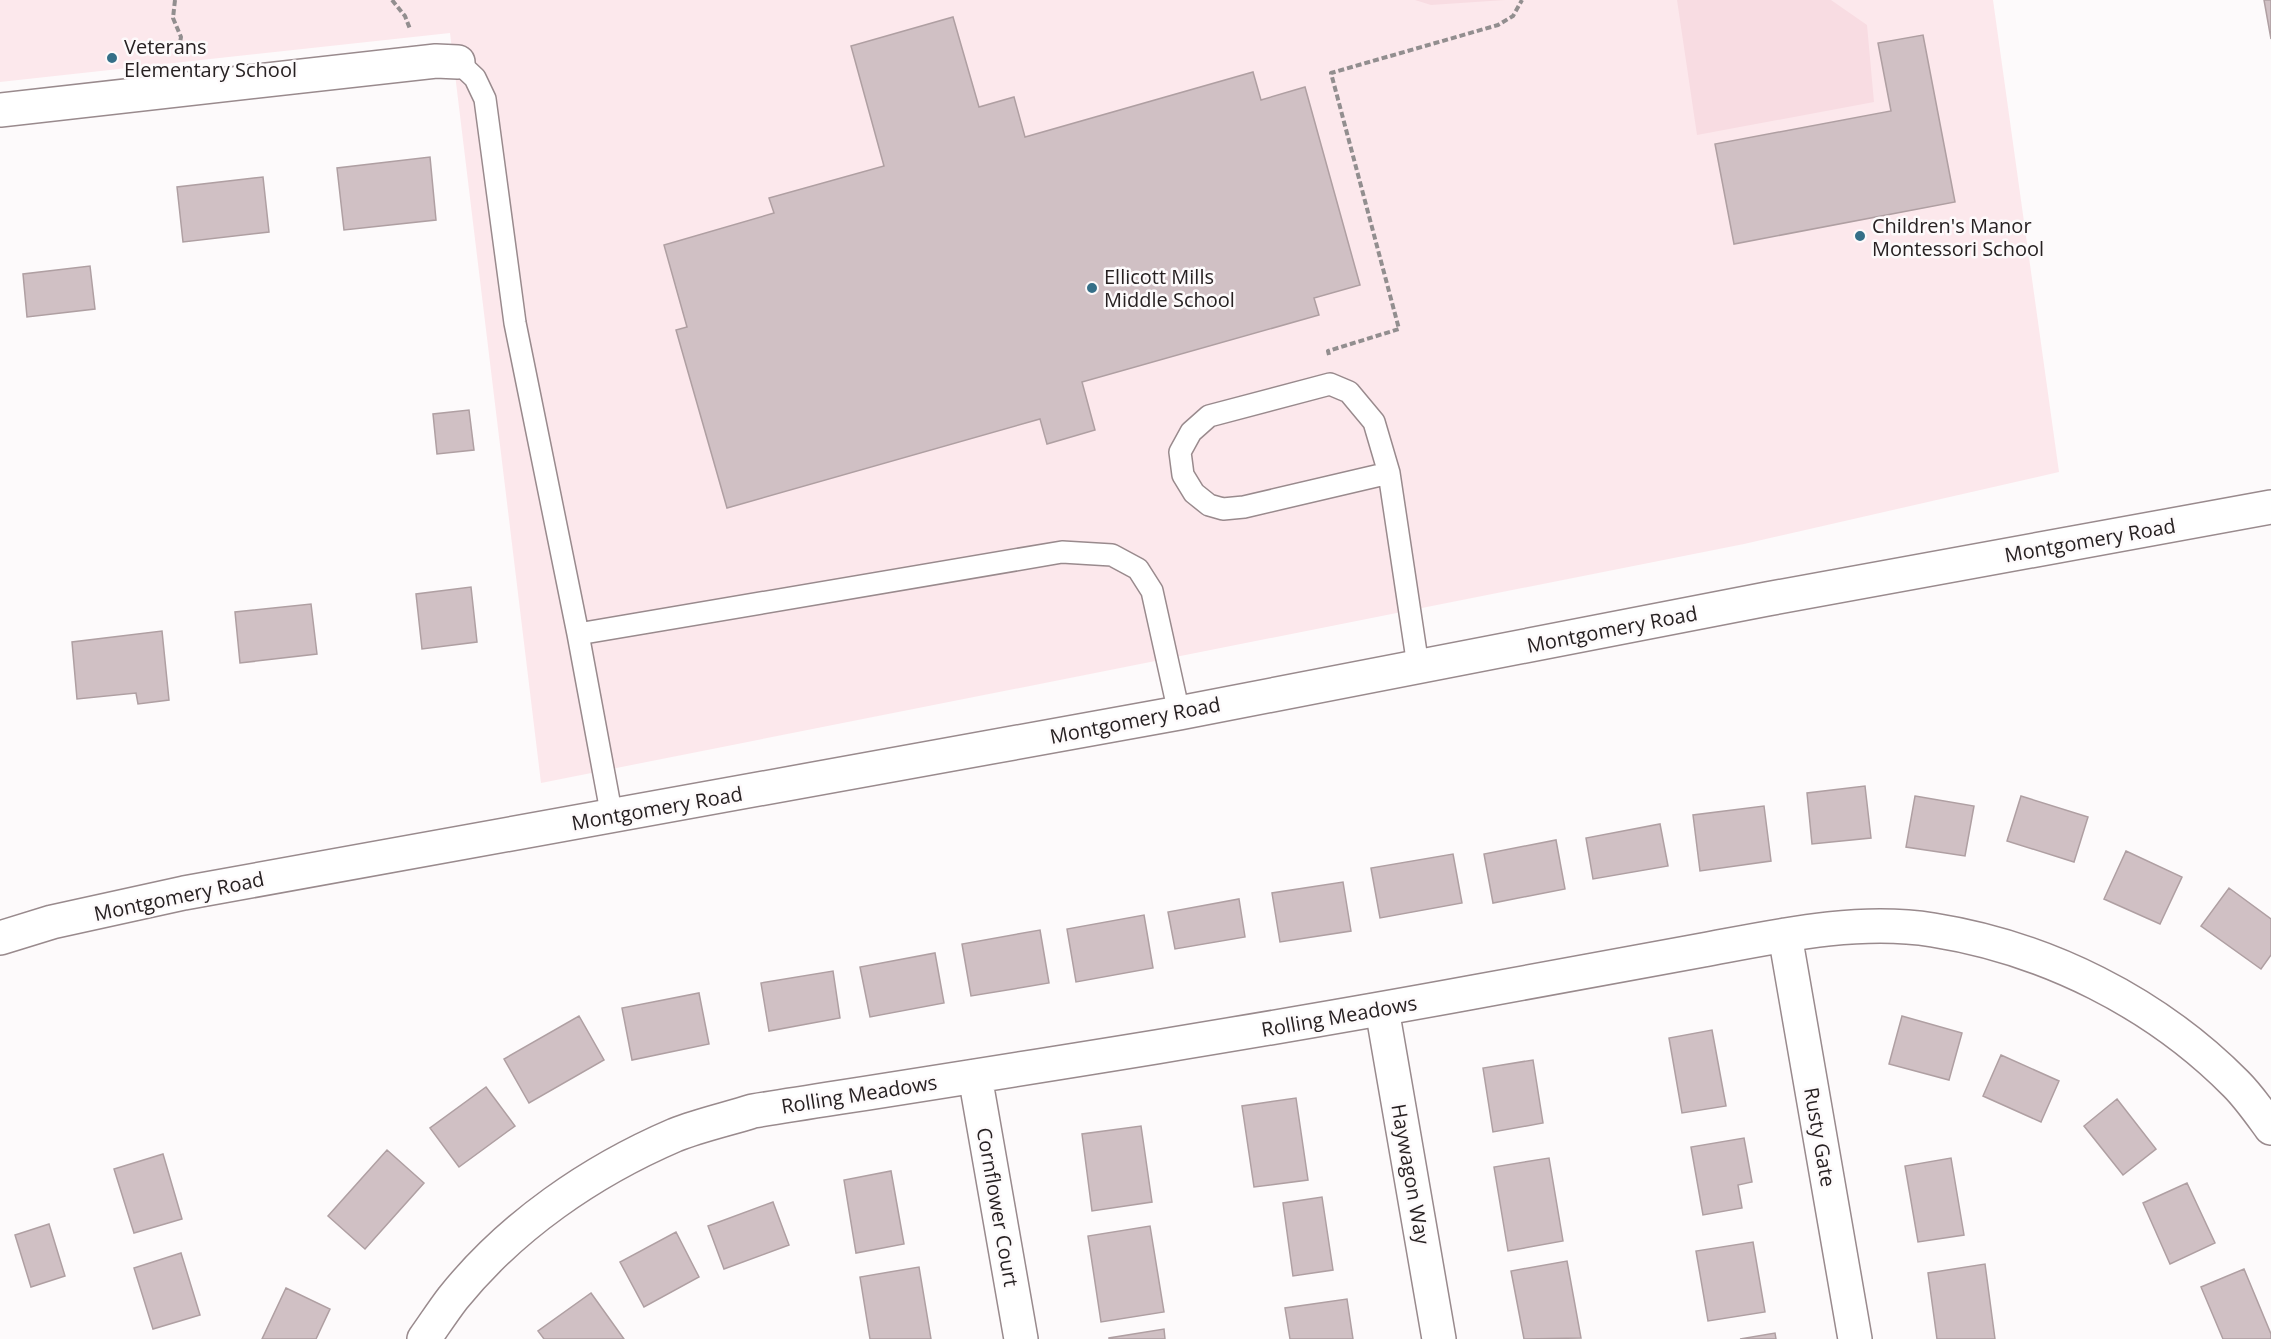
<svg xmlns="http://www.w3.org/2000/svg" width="2271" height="1339" font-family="'Open Sans',sans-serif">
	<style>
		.built { fill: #fce8ec }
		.green { fill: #f8dce2 }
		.building { fill: #d0c0c4; stroke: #af9fa2; stroke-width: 1.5 }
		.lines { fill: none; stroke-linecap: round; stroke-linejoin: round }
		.service-casing { stroke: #998a8d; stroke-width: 24 }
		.minor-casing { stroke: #998a8d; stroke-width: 36 }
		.secondary-casing { stroke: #998a8d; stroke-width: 36 }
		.path { stroke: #928e8f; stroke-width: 4; stroke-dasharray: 6 3; stroke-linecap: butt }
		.service { stroke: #fff; stroke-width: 21 }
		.minor { stroke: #fff; stroke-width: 33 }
		.secondary { stroke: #fff; stroke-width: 33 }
		.poi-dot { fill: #356f88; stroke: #fdfafb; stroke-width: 2 }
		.labels { text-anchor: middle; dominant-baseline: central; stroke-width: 5; stroke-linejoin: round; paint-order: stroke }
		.poi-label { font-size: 20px; fill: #272122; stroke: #fdfafb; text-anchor: start }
		.street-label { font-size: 20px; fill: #272122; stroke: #fdfafb }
	</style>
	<rect width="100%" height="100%" fill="#fdfafb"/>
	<path class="built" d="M0,0H1993L2059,472L1744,544L541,783L450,33L0,82Z"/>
	<path class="green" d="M1415,0H1505L1431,5Z
		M1677,0H1831L1867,25L1874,102L1697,135Z"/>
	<path class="building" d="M2264,0H2271V39Z
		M953,17L979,107L1014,97L1025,137L1253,72L1261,100L1305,87L1360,285L1314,298L1319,315L1082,382L1095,430L1047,444L1040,419L727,508L676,330L687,327L664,245L774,213L769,198L884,166L851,46Z
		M1923,35L1955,202L1734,244L1715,144L1891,111L1878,43Z
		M430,157L436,220L344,230L337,168Z
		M263,177L269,232L183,242L177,187Z
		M90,266L95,309L27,317L23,274Z
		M469,410L474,450L437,454L433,414Z
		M471,587L477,642L422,649L416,594Z
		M311,604L317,654L240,663L235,612Z
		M162,631L169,700L138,704L136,693L77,699L72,642Z
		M1865,786L1871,838L1812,844L1807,793Z
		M1915,796L1974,806L1965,856L1906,847Z
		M2021,796L2088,817L2074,862L2007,841Z
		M1764,806L1771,861L1700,871L1693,815Z
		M1660,824L1668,866L1593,879L1586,838Z
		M1556,840L1565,889L1493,903L1484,854Z
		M2126,851L2182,877L2160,924L2104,899Z
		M1453,854L1462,903L1380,918L1371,868Z
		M1343,882L1351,931L1280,942L1272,893Z
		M2229,888L2271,919V955L2261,969L2201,926Z
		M1239,899L1245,937L1175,949L1168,912Z
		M1144,915L1153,968L1076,982L1067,929Z
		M1040,930L1049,983L971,996L962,944Z
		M935,953L944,1003L870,1017L860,967Z
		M833,971L840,1018L769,1031L761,983Z
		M699,993L709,1044L632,1060L622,1008Z
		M579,1016L604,1060L529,1103L504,1059Z
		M1902,1016L1962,1033L1949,1080L1889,1064Z
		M1712,1030L1726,1106L1682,1113L1669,1038Z
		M2001,1055L2059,1081L2041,1122L1983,1096Z
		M1533,1060L1543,1123L1493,1132L1483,1068Z
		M486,1087L515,1126L459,1167L430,1128Z
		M1296,1098L1308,1180L1254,1187L1242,1106Z
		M2117,1099L2156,1149L2123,1175L2084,1126Z
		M1141,1126L1152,1202L1092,1211L1082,1134Z
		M1744,1138L1752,1182L1738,1185L1742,1208L1703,1215L1691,1147Z
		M387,1150L424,1183L365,1249L328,1216Z
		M163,1154L182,1219L134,1233L114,1169Z
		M1549,1158L1563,1241L1508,1251L1494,1167Z
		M1951,1158L1964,1235L1918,1242L1905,1166Z
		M891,1171L904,1244L856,1253L844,1180Z
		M2187,1183L2215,1243L2170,1264L2143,1203Z
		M1322,1197L1333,1270L1293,1276L1283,1203Z
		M773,1202L789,1245L724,1269L708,1226Z
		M49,1224L65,1276L31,1287L15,1235Z
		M1150,1226L1164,1312L1101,1322L1088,1236Z
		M676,1232L699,1277L644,1307L620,1262Z
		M1753,1242L1765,1312L1708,1321L1696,1251Z
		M181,1253L200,1315L153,1329L134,1268Z
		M1567,1261L1581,1338L1524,1339L1511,1271Z
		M1985,1264L1995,1339H1937L1928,1273Z
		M919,1267L931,1339H870L860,1277Z
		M2244,1269L2271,1334V1339H2223L2201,1287Z
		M286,1288L330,1309L316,1339H262Z
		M591,1293L624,1339H544L538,1331Z
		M1347,1299L1353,1339H1290L1285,1308Z
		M1164,1329L1165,1339H1109V1338Z
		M1775,1333L1776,1339H1740Z"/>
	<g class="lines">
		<g class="service-casing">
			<path id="service" d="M458,62L475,78L485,99L515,323L578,634L612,817
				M1389,473L1244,507L1223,509L1209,505L1194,493L1183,475L1180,452L1191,432L1209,416L1330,384L1349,392L1374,422L1389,473L1418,666
				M578,634L1062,552L1112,555L1138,569L1152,591L1179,713"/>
		</g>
		<g class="minor-casing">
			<path id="minor" d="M0,110L436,61L458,62
				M1785,935L1855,1339
				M1382,1009L1439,1339
				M975,1076L1021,1339
				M424,1339C434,1325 443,1311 453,1298C511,1226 591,1171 675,1135C700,1125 728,1119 753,1111C994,1073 1235,1036 1474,992C1550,978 1626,964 1703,950C1778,936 1857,918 1933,930C2046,948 2155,1002 2236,1084C2249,1097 2260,1113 2271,1128"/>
		</g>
		<g class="secondary-casing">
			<path id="secondary" d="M0,938L52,922L184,893L1179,713L1767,599L2271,507"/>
		</g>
		<path class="path" d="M175,0L173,18L181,37L178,54
			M392,0L405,16L410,29
			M1329,355L1328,351L1399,329L1331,73L1498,25L1513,16L1522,0"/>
		<use href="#service" class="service"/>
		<use href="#minor" class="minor"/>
		<use href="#secondary" class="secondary"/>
	</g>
	<g class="poi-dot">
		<circle cx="112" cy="58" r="6"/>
		<circle cx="1860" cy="236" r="6"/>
		<circle cx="1092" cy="288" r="6"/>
	</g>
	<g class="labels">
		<g class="poi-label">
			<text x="124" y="46">Veterans<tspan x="124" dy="23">Elementary School</tspan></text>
			<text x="1872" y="225">Children's Manor<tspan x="1872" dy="23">Montessori School</tspan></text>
			<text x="1104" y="276">Ellicott Mills<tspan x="1104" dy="23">Middle School</tspan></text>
		</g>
		<g class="street-label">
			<text transform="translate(2090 540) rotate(-10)">Montgomery Road</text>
			<text transform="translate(1612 629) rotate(-11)">Montgomery Road</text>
			<text transform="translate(1135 720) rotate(-11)">Montgomery Road</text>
			<text transform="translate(657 808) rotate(-10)">Montgomery Road</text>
			<text transform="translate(179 896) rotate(-12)">Montgomery Road</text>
			<text transform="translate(1339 1016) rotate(-10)">Rolling Meadows</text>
			<text transform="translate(859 1094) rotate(-9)">Rolling Meadows</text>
			<text transform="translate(1820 1137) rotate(80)">Rusty Gate</text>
			<text transform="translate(1411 1174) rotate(80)">Haywagon Way</text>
			<text transform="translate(998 1207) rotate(80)">Cornflower Court</text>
		</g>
	</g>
</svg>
